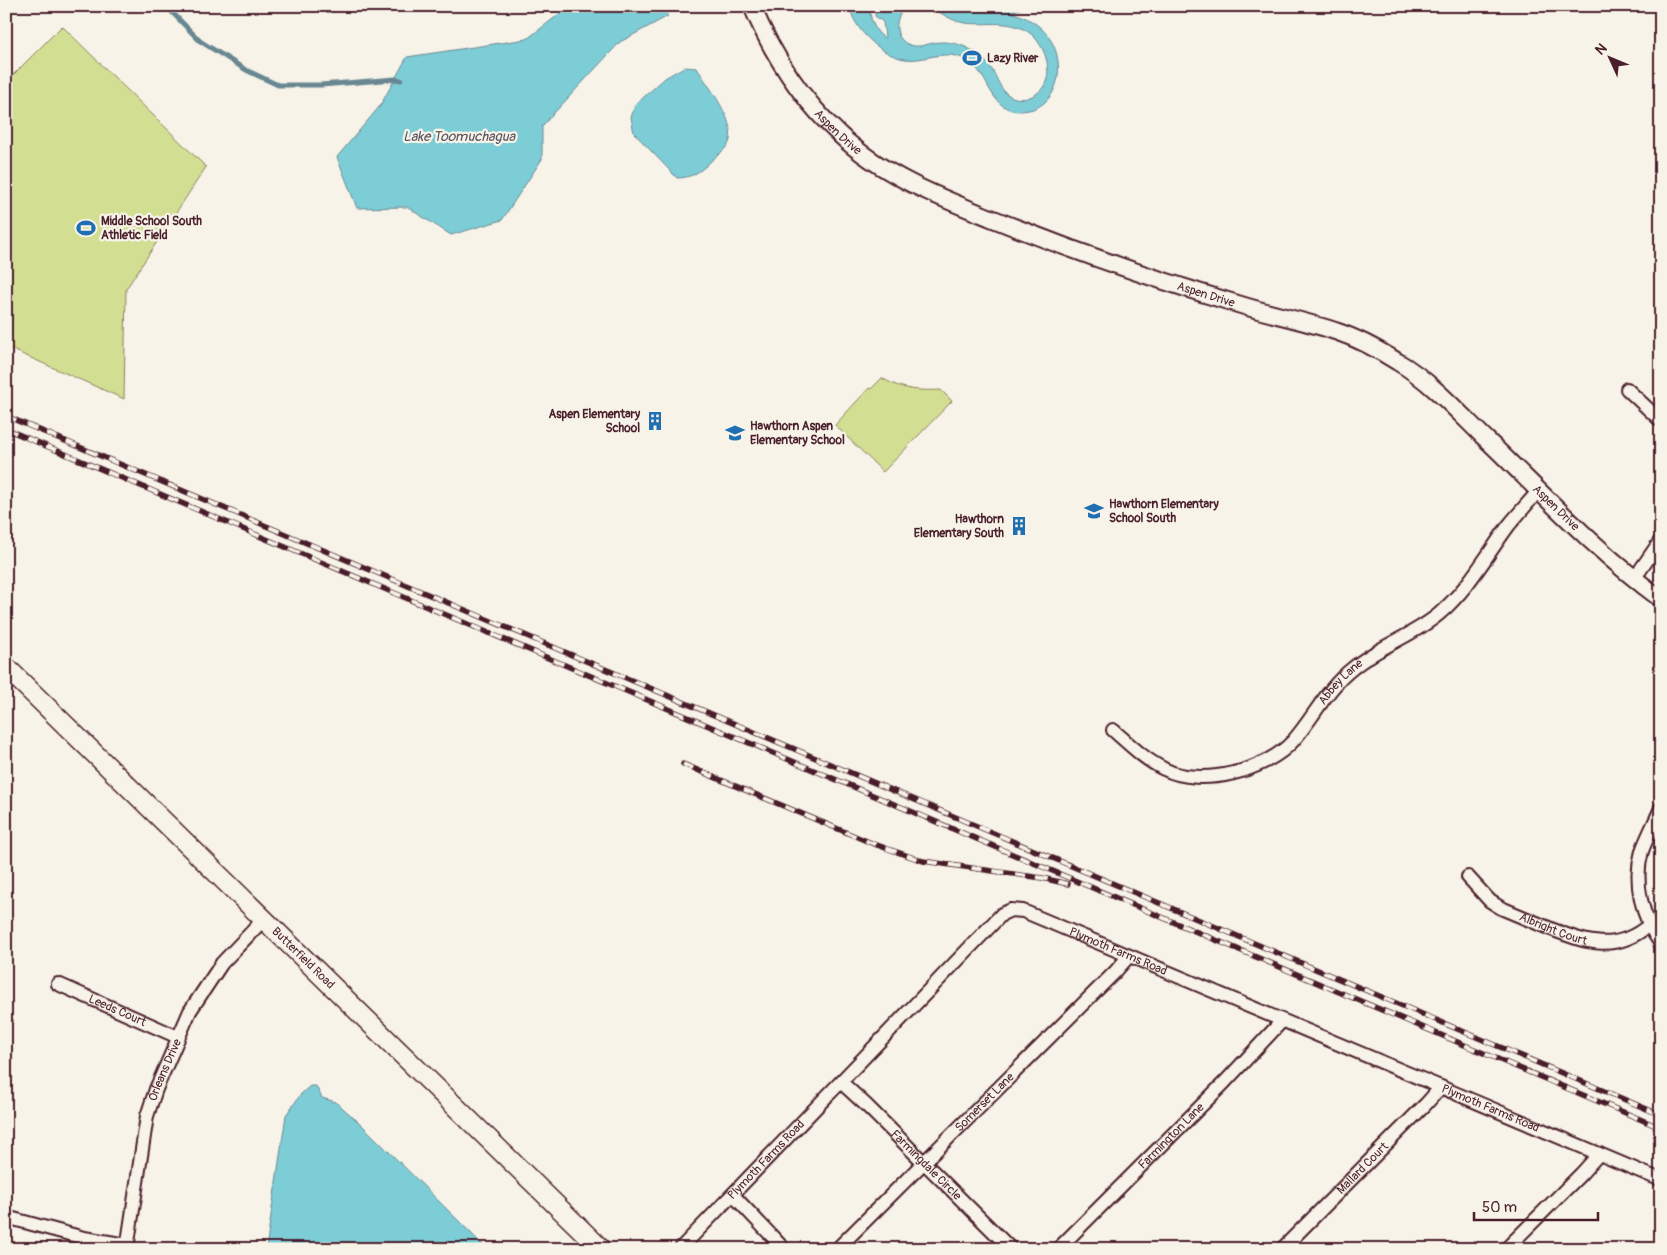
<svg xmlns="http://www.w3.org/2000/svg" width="1667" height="1255" font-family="Pangolin,sans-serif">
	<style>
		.green { fill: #d2df93; stroke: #8e7f5f }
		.water { fill: #7dcdd7; stroke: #698792 }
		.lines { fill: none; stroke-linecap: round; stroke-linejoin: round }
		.stream { stroke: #698792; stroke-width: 5 }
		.minor-casing { stroke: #4a1f2b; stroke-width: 16 }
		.tertiary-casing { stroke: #4a1f2b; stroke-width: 20 }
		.secondary-casing { stroke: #4a1f2b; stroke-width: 22 }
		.minor { stroke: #f7f3e8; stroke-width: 12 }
		.tertiary { stroke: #f7f3e8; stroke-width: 16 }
		.secondary { stroke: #f7f3e8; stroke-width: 19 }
		.rail-casing { stroke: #4a1f2b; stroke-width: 5.5 }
		.rail { stroke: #f7f3e8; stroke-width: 4; stroke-dasharray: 11; stroke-linecap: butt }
		.labels { text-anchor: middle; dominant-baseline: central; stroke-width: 4.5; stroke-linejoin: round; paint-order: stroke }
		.poi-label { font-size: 12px; font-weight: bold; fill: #4a1f2b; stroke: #f7f3e8; text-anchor: start }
		.street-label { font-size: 12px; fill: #4a1f2b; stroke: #f7f3e8 }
		.water-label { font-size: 14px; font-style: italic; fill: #59535f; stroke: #f7f3e8 }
	</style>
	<rect width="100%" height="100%" fill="#f7f3e8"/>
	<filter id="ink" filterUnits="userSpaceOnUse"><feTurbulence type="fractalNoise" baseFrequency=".02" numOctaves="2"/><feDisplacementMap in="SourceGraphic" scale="10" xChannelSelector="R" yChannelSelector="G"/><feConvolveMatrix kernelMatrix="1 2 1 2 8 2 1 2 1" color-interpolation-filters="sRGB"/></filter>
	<g filter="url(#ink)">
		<path class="green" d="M62,26L206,167L126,289L124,399L6,347V82Z
			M882,378C901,390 919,391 941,390L952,401L883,472L835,425L869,388L871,389Z"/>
		<path class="water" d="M572,6H660L668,16L620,42L542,126V159L502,220L451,235L407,207L357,208L337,157L380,106L407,57L527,39L562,12Z
			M850,6H869C870,18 874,31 884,38L885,37L883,22L875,16L876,6H882V11L884,13L889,6H907C892,17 893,43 914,46C921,47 927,44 933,43C946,40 962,44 973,51C981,56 989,64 994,73C999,83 1002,94 1015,98C1020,99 1026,99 1030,97C1058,87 1049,49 1031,34C1011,18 987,26 965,23C952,21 941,14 931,6H1025L1014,11V13C1028,18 1039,24 1048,36C1068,62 1060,111 1020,111C989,111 990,74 968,61C944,47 927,62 905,59C885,56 864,38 855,21C852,16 851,11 850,6Z
			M684,67L697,68C707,85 740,125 728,145C724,151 716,156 711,161C701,171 692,178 677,178L634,133L631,117L635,105L665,78Z
			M310,1086H316L322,1098L336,1102L362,1125L487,1249H266L286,1115L301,1094Z"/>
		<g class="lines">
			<path class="stream" d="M166,6L200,41L246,70L278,85H321L395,79L401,80"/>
			<g class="minor-casing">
				<g id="minor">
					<path d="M1627,389L1661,421"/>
					<path d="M1634,579L1661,540"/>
					<path id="s1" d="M1113,730C1129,744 1145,760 1164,769C1201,788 1266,771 1293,741C1314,717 1327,688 1353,668C1379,646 1413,636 1439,614C1469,588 1486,556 1509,525C1519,513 1529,502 1539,490"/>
					<path d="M1661,808C1655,822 1647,837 1642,851C1633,883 1642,918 1661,944"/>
					<path id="s2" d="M1468,877L1490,901L1501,908C1518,915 1534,922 1551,929C1587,943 1616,953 1649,925"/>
					<path id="s3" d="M58,984L178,1037"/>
					<path id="s4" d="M841,1082L867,1106L1011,1249"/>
					<path d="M733,1195L784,1249"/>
					<path d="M6,1217L84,1238L128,1245"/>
					<path id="s5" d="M127,1249L147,1116L156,1089L190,1011L222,963L264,919"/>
					<path id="s6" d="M680,1249L1002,914L1011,910L1023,911L1661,1180"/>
					<path id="s7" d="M837,1249L1115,972L1129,956"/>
					<path id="s8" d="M1058,1249L1224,1083L1282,1021"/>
					<path id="s9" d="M1282,1249L1426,1104L1441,1087"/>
					<path d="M1506,1249L1581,1174L1599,1154"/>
				</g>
			</g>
			<g class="tertiary-casing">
				<g id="tertiary">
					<path id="s10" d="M752,6C773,56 800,98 840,135C882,175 939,197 991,218C1073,251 1156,280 1241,305C1273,315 1306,321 1338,332C1359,339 1379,350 1398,362C1432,382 1459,413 1487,440C1543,494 1597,552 1661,599"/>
				</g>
			</g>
			<g class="secondary-casing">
				<g id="secondary">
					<path id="s11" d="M6,667L601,1249"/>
				</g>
			</g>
			<use href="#minor" class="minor"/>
			<use href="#tertiary" class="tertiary"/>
			<use href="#secondary" class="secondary"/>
			<g class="rail-casing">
				<path id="rail" d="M6,416L1661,1115
					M6,429L1661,1128
					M683,764L874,844L923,861L1042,878L1068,884"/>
			</g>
			<use href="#rail" class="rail"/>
		</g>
	</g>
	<defs>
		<g id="stadium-bare" transform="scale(1.5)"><path d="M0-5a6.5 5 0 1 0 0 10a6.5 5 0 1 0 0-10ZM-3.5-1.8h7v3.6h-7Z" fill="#1f6fb2" stroke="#f7f3e8" stroke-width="2.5" paint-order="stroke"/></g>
		<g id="building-bare" transform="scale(1.5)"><path d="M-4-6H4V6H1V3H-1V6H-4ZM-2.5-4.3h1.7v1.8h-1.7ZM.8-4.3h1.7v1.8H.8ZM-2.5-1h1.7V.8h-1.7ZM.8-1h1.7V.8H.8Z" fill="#1f6fb2" stroke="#f7f3e8" stroke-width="2.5" paint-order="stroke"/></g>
		<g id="school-bare" transform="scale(1.5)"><path d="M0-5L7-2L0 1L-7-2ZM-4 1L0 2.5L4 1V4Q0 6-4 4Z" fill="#1f6fb2" stroke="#f7f3e8" stroke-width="2.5" paint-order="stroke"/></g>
	</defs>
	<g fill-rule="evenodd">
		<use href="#stadium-bare" x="972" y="58"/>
		<use href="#stadium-bare" x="86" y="228"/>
		<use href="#building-bare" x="655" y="421"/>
		<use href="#school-bare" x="735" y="433"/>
		<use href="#school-bare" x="1094" y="511"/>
		<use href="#building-bare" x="1019" y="526"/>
	</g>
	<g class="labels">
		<g class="poi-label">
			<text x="987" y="58">Lazy River</text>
			<text x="101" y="221">Middle School South<tspan x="101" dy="14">Athletic Field</tspan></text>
			<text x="640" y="414" text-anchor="end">Aspen Elementary<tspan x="640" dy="14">School</tspan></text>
			<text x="750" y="426">Hawthorn Aspen<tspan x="750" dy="14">Elementary School</tspan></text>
			<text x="1109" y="504">Hawthorn Elementary<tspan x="1109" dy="14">School South</tspan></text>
			<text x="1004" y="519" text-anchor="end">Hawthorn<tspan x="1004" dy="14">Elementary South</tspan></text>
		</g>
		<g class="street-label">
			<text stroke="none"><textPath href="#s10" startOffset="154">Aspen Drive</textPath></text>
			<text stroke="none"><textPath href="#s10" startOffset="559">Aspen Drive</textPath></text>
			<text stroke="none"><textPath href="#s10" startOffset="979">Aspen Drive</textPath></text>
			<text stroke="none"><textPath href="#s1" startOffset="280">Abbey Lane</textPath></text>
			<text stroke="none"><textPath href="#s2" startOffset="102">Albright Court</textPath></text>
			<text stroke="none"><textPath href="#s6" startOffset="590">Plymoth Farms Road</textPath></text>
			<text stroke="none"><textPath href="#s11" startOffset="416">Butterfield Road</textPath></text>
			<text stroke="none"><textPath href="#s3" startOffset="65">Leeds Court</textPath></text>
			<text stroke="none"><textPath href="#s5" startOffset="184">Orleans Drive</textPath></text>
			<text stroke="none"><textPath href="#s7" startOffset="208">Somerset Lane</textPath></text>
			<text stroke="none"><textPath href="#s6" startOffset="994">Plymoth Farms Road</textPath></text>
			<text stroke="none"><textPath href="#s8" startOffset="160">Farmington Lane</textPath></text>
			<text stroke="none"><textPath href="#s6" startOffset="124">Plymoth Farms Road</textPath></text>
			<text stroke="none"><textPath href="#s4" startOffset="119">Farmingdale Circle</textPath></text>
			<text stroke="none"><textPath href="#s9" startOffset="114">Mallard Court</textPath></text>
		</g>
		<g class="water-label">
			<text x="459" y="136">Lake Toomuchagua</text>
		</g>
	</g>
	<rect width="1667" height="1255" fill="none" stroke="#f7f3e8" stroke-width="25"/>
	<rect x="12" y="12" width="1642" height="1230" fill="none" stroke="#4a1f2b" stroke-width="2" filter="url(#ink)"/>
	<g transform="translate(1610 58) rotate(314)" stroke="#f7f3e8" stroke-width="4" paint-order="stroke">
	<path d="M0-4L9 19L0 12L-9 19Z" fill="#4a1f2b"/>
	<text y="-8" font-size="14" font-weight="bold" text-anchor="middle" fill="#4a1f2b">N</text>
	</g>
	<path d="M1474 1212v8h124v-8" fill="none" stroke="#4a1f2b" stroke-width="2.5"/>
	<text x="1482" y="1212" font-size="15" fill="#4a1f2b" stroke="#f7f3e8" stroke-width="4" paint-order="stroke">50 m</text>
</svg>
